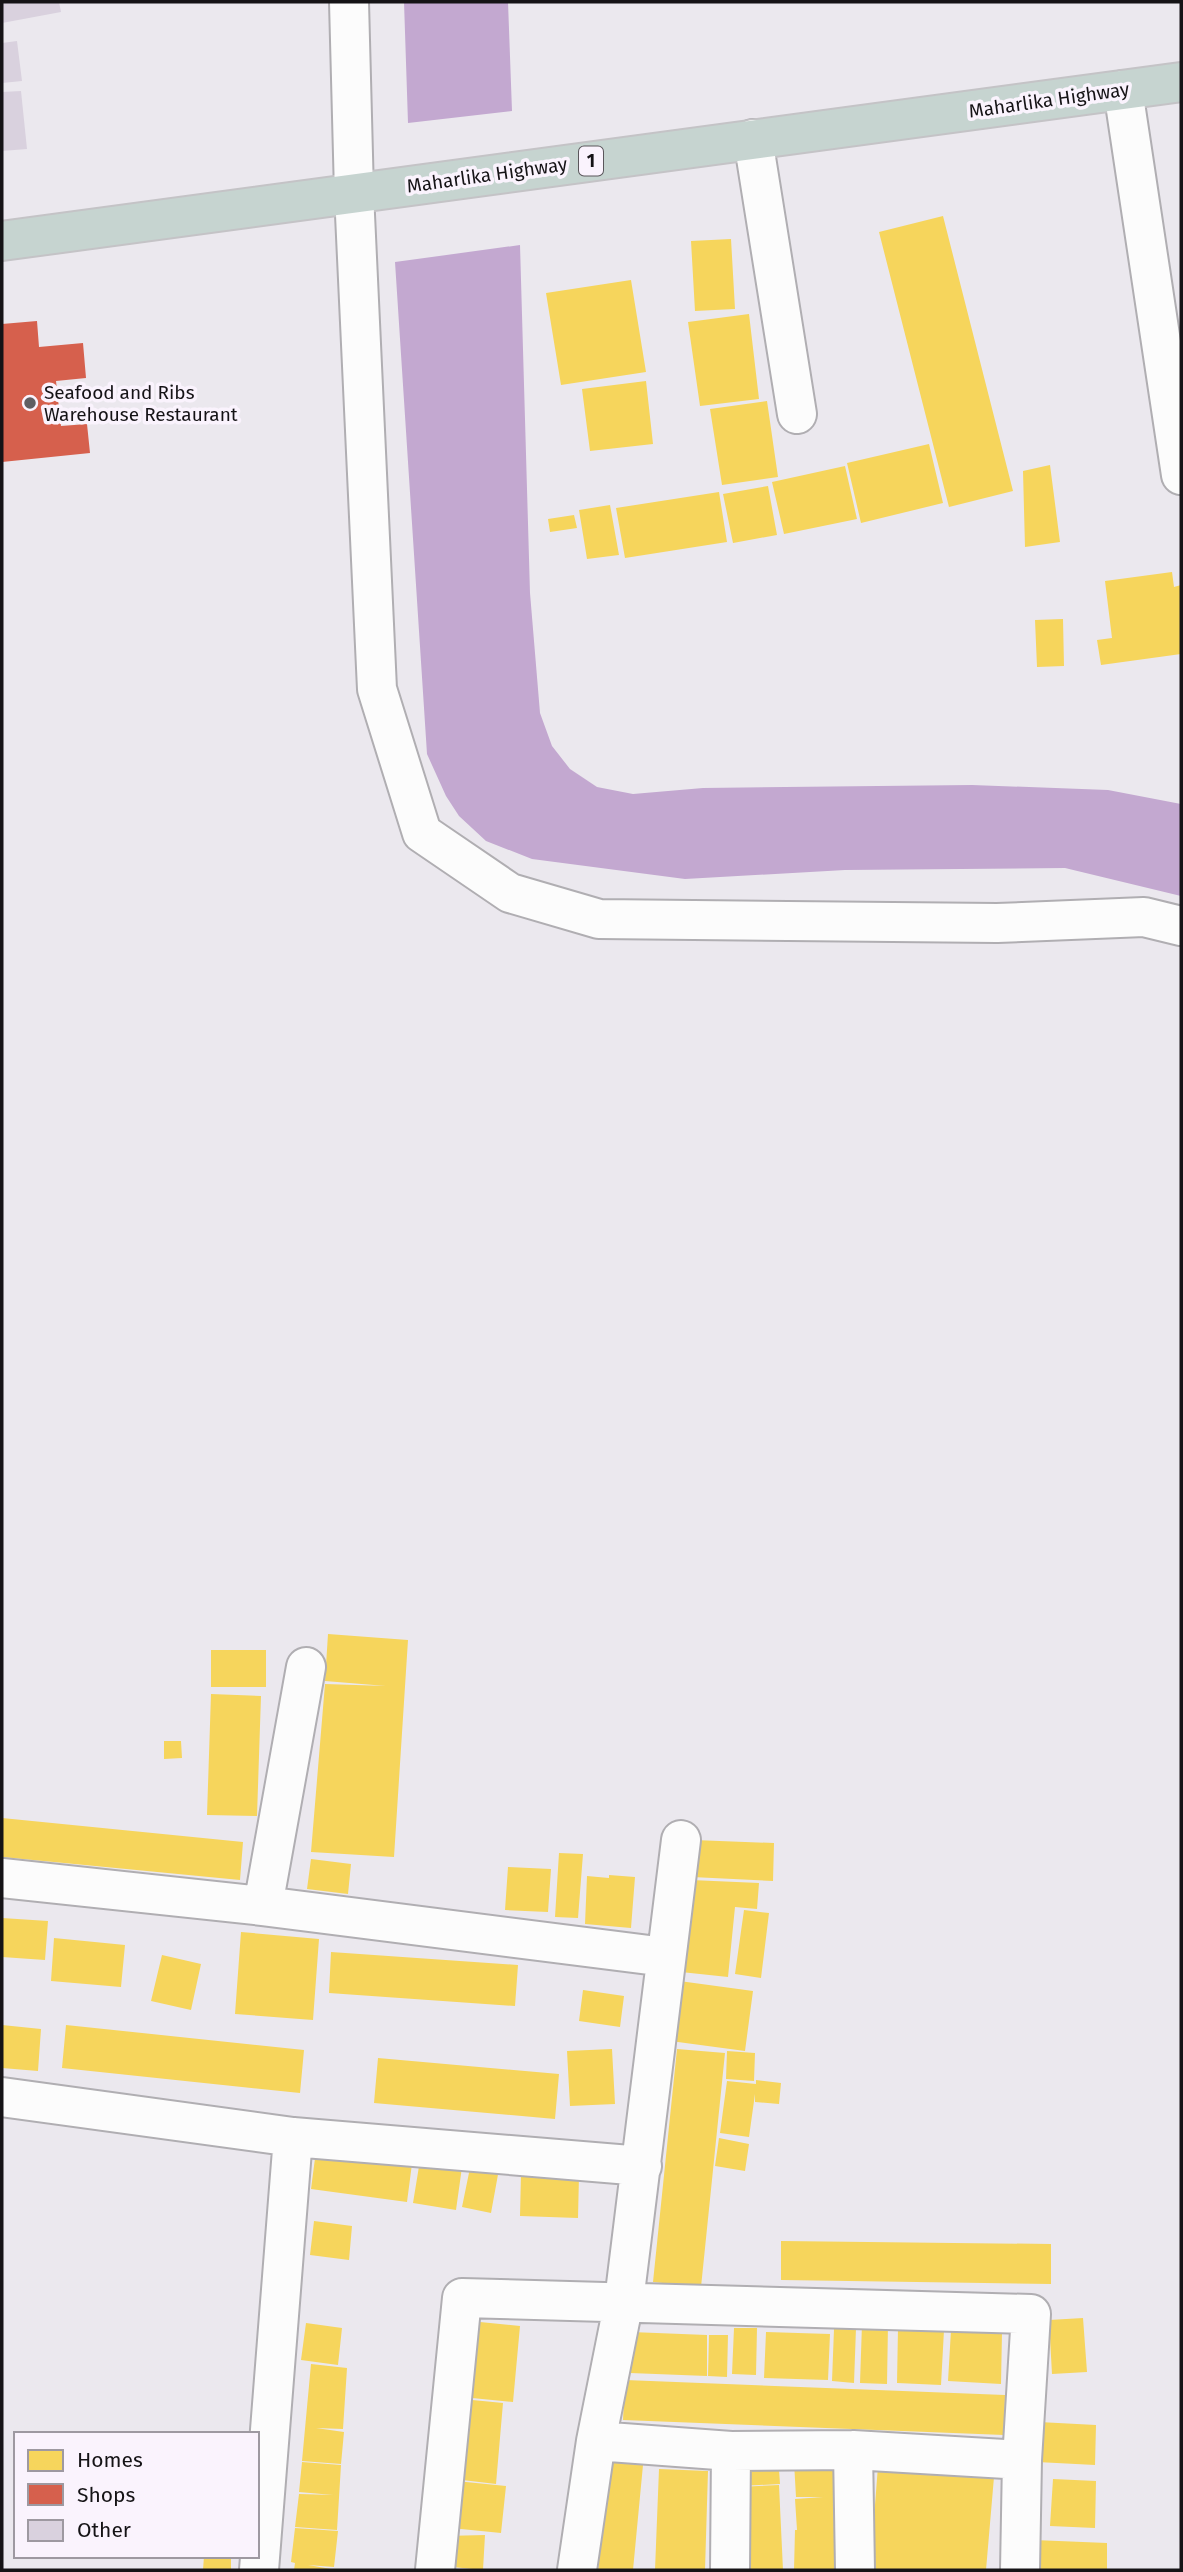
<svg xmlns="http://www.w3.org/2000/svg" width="1183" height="2572" font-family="'Fira Sans',sans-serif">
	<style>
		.water { fill: #c3a8d0 }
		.homes { fill: #f6d55c }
		.shops { fill: #d6604d }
		.building { fill: #d9d1de }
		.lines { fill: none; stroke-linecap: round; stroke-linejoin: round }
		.street-casing { stroke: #b0aeb2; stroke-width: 42 }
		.highway-casing { stroke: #c4c3c6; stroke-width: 42 }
		.street { stroke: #fcfcfc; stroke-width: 38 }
		.highway { stroke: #c6d4d0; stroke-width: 38 }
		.poi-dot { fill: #605e62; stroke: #faf3fd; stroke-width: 2.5 }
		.labels { text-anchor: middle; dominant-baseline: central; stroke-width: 7; stroke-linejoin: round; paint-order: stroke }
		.shield { fill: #faf3fd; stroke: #5a565b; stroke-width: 2 }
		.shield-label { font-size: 18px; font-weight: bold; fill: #151316 }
		.street-label { font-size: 19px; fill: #151316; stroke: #faf3fd }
		.poi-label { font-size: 19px; fill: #151316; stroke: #faf3fd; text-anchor: start }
	</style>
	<rect width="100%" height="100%" fill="#ebe8ee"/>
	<path class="water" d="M404,2H508L512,111L408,123Z
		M520,245L530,593L540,713L552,746L570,769L597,787L633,794L703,788L972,785L1108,790L1181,804V896L1065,868L845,870L685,879L532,859L486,841L459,816L446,796L427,754L395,262Z"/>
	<path class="homes" d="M943,216L1013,491L949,507L879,232Z
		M731,239L735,309L695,311L691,241Z
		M631,280L646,372L561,385L546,293Z
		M749,314L759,399L700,406L688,322Z
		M646,381L653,444L590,451L582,389Z
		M767,401L778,477L722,485L710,409Z
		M929,444L943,503L861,523L847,463Z
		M1050,465L1060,542L1025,547L1023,471Z
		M845,466L857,519L784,534L772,482Z
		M768,486L777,535L733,543L723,494Z
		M719,492L727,542L625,558L616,508Z
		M610,505L619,555L587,559L579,510Z
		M574,515L577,528L550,532L548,519Z
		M1172,572L1174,587L1181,585V654L1101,665L1097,640L1112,638L1105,581Z
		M1063,619L1064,666L1037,667L1035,620Z
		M328,1634L408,1640L394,1857L311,1852L325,1684L386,1686L325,1681Z
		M211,1650H266V1687H211Z
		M211,1694L261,1696L257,1816L207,1815Z
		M164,1741H181L182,1758L164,1759Z
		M2,1818L243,1842L240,1880L2,1857Z
		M694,1840L774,1843L773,1881L692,1877Z
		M559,1853L583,1854L578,1918L555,1917Z
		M311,1859L351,1864L348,1894L307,1889Z
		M508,1867L551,1869L548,1912L505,1910Z
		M609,1875L635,1877L631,1928L585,1924L587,1876L609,1878Z
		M691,1880L759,1883L757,1909L735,1907L728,1977L681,1972Z
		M744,1910L769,1913L761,1978L735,1974Z
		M2,1918L48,1921L45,1960L2,1957Z
		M241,1932L319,1939L313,2020L235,2014Z
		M54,1938L125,1945L121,1987L51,1981Z
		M331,1952L518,1965L515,2006L329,1993Z
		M162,1955L201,1964L191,2010L151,2001Z
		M672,1980L753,1991L745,2051L663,2040Z
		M583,1990L624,1996L620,2027L579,2021Z
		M2,2025L41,2029L38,2071L2,2068Z
		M66,2025L304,2050L300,2093L62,2068Z
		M612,2049L615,2104L570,2106L567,2051Z
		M677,2049L725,2053L701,2287L653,2282Z
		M727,2051L755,2053L754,2081L726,2079Z
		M378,2058L559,2074L555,2119L374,2103Z
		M756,2080L781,2083L779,2104L755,2102V2094L749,2137L720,2133L727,2081L756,2084Z
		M719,2138L749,2144L745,2171L715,2166Z
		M317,2143L413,2156L407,2202L311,2189Z
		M421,2154L463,2160L456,2210L413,2203Z
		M471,2163L499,2169L491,2213L462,2207Z
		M521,2174L579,2175L578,2218L520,2216Z
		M314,2221L352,2226L349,2260L310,2255Z
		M781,2241L1051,2244V2284L781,2280Z
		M1083,2318L1087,2372L1052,2374L1049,2320Z
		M470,2321L520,2326L513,2402L462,2397Z
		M306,2323L342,2328L338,2365L301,2360Z
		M862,2324H888L887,2384L860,2383Z
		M734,2328H757L756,2375L732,2374Z
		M856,2328L854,2383L832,2381L834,2329Z
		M898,2328L944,2330L941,2385L897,2383Z
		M951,2330L1002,2332L1001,2384L948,2381Z
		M631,2332L707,2335V2376L630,2373Z
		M766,2332L830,2334L828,2380L764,2378Z
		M709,2335H728L727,2377L708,2376Z
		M311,2364L347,2368L343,2429L316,2428L344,2432L341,2464L302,2461Z
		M625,2380L1005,2395L1004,2435L623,2420Z
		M462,2399L503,2403L496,2484L454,2479Z
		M1039,2422L1096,2425L1095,2465L1037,2462Z
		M778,2455L780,2484L741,2486L739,2456Z
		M840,2460L845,2570H794L795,2530H797L795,2499L823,2497H796L794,2462Z
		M302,2462L341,2465L337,2530L295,2527L299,2494L333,2495L299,2492Z
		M609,2462L643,2465L633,2570H598Z
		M878,2466L994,2477L986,2570H870Z
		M659,2469L708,2471L705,2570H655Z
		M1053,2479L1096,2481L1095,2528L1050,2526Z
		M456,2481L506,2486L501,2533L451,2528Z
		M779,2485L783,2570H735L737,2487Z
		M295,2528L338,2531L334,2567L308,2565L337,2570H294L295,2563L291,2562Z
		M485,2535L483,2570L442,2566L445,2536Z
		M1034,2540L1107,2543V2570H1033Z
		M204,2556H231V2570H203Z"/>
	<path class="shops" d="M37,321L39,347L83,343L86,378L56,381L61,426L87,424L90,453L2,462V324Z"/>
	<path class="building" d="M2,2H59L61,12L2,23Z
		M17,41L22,81L2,83V43Z
		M21,91L27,149L2,151V92Z"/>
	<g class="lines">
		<g class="street-casing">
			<path id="street" d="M349,2L354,193L377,689L422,833L510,893L599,919L997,923L1144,917L1181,926
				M1123,90L1181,475
				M753,139L797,414
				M2,1878L263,1906L665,1957
				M263,1906L306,1667
				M2,2097L293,2137L642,2166
				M596,2441L731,2451L853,2450L1022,2460
				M853,2450L855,2570
				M259,2570L293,2137
				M435,2570L462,2298L1031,2314L1022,2460L1020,2570
				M577,2570L596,2441L624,2301L681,1840
				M730,2570L731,2451"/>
		</g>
		<g class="highway-casing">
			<path id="highway" d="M2,241L1181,82"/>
		</g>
		<use href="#street" class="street"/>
		<use href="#highway" class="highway"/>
	</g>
	<circle class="poi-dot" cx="30" cy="403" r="7"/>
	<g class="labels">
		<rect class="shield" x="579" y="146.5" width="24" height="29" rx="5"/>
		<g class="shield-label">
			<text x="591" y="161">1</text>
		</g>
		<g class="street-label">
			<text transform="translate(1049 100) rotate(-8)">Maharlika Highway</text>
			<text transform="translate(487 175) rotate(-8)">Maharlika Highway</text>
		</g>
		<g class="poi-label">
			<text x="44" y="392">Seafood and Ribs<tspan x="44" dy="22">Warehouse Restaurant</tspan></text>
		</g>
	</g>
	<rect width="1183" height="2572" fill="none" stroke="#151316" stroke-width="7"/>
	<rect x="14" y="2432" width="245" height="126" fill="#faf3fd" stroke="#9e99a1" stroke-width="2"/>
	<rect x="28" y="2450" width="35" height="21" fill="#f6d55c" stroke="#9e99a1" stroke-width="2"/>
	<text x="77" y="2467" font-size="21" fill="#151316">Homes</text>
	<rect x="28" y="2484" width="35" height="21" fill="#d6604d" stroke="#9e99a1" stroke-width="2"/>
	<text x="77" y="2502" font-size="21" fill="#151316">Shops</text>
	<rect x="28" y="2520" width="35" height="21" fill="#d9d1de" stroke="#9e99a1" stroke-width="2"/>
	<text x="77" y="2537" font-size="21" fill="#151316">Other</text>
</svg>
